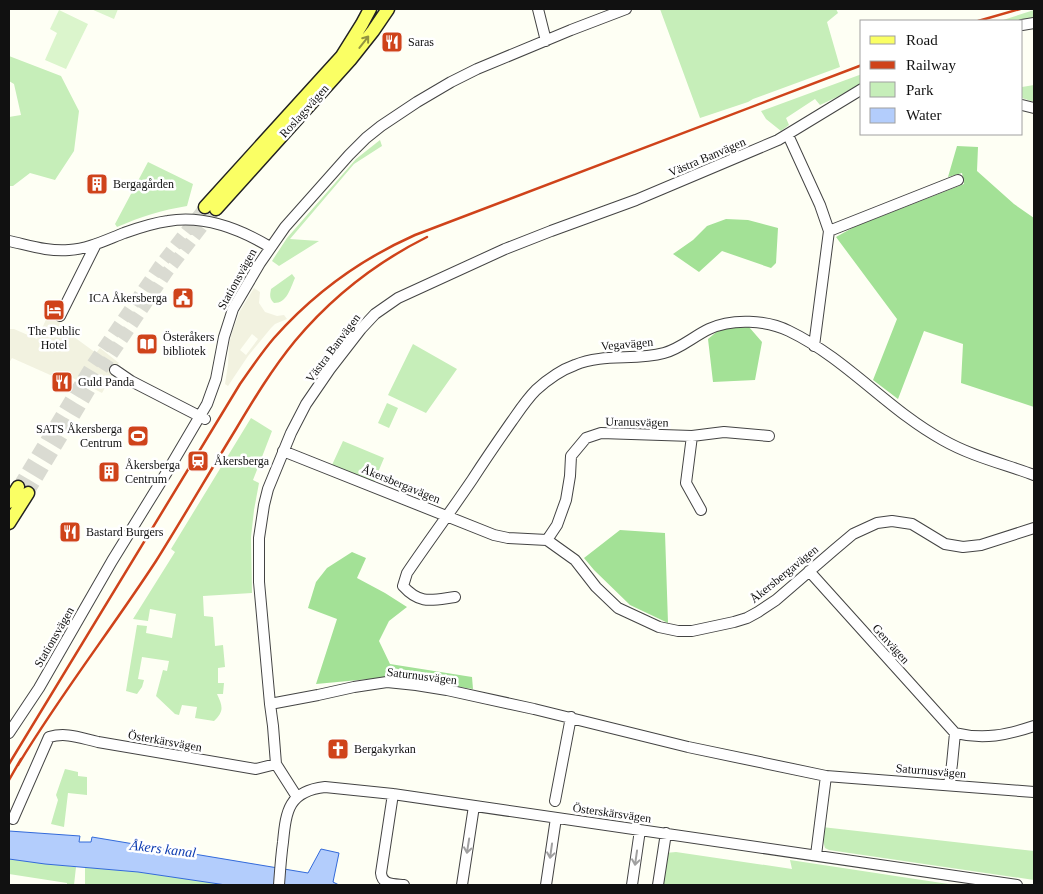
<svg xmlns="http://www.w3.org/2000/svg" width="1043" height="894" font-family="'Times New Roman',serif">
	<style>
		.green { fill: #c6eeb9 }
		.forest { fill: #a3e196 }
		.pitch { fill: #dbf5cc }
		.plaza { fill: #f2f2e0; fill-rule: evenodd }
		.water { fill: #b3cdfc; stroke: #336ada }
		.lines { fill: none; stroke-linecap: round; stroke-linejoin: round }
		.major-tunnel { stroke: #dadbd2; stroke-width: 12; stroke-dasharray: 12 6; stroke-linecap: butt }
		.minor-casing { stroke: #444; stroke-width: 12 }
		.major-casing { stroke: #222; stroke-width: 15 }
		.minor { stroke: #fff; stroke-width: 10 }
		.major { stroke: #faff64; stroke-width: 12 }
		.rail { stroke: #cf431a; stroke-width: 2.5 }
		.oneway { stroke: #91943f }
		.oneway2 { stroke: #a0a0a0 }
		.labels { text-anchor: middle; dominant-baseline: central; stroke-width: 5; stroke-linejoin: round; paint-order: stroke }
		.poi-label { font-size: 12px; fill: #111; stroke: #fff; text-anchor: start }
		.street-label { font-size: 12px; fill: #111; stroke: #fff }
		.water-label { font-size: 14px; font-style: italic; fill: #0c3bb0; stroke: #fff }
	</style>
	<rect width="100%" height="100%" fill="#fefff4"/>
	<path class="green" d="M660,9H836L838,13L827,22L840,67L753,99L748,102L700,118Z
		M1034,10V19L1022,21H1000Z
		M9,56L61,76L79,111L74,151L55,180L30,173L13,186H9V117L21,115L14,84L9,81Z
		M862,74V83L837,97L820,105L815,99L786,118L789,125L781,131L766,119L761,111Z
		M1034,85V102L1022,98V87Z
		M380,140L382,146L354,164L290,239L319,241L279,266L272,261L287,238L356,159Z
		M148,162L193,184L187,206C162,210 140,217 117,227L115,224Z
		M292,274L295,278C290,289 287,303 274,303C269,298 270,295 271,289Z
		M413,344L457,369L426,413L388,395Z
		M387,403L398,408L389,428L378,423Z
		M251,418L272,431L253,480L259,483L254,510L251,537L252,593L203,596L204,616L213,617L215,646L223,645L225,667L218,668V683H224L223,694H217C223,707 224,711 214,721L195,718L197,707L182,705L179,715L175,714L156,696L163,670L167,671L169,661L142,657L138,679L144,680L142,687L137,694L126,691L137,625L147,626L146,633L172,638L176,614L150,609L148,621L133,619L175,552L171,549Z
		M343,441L384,458L374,482L332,465Z
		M65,769L78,772V776L87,777V795L68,793L64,827L51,824L58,800L56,795Z
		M822,827L1034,851V880L829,850L825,848L822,837Z
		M676,852L792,869L790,860L955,885H660L665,853Z
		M9,859L76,867L74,885H67V883L9,874Z
		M85,867L140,872L226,885H85Z"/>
	<path class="forest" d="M957,146L978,147L977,171L1014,204L1034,218V407L961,383L963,344L924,331L898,399L873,380L897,319L836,237L854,227L964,184L962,173L948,177Z
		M726,219L748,220L778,228L776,263L771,268L722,251L699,272L673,254L693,240L707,226Z
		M749,327L762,342L755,380L713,382L708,339L720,329Z
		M620,530L665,533L668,623L630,605L594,570L584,558Z
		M352,552L366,558L357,578L385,593L407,607L389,621L379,641L390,664L472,677L473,689L431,683L380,678L316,684L337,619L308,608L316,582L327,568Z"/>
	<path class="pitch" d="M91,9H118L114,19Z
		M59,10L88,24L66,69L45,60L57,33L50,29Z"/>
	<path class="plaza" d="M254,288L260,292L259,303L265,312L277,316L284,315L287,319L275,324L271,328L248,356L228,386L225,384L228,365L229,344L232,332L240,311ZM252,334L258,339L246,355L240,350Z
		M50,311L60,316L61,319L59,326L96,353L100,348L119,363L102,393L61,372L57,378L12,358L9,363V329H14L37,339Z"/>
	<path class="water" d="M9,831L80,836L79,842H91L92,837L308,873L321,849L339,853L333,882L339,885H226L138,872L45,864L9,859Z"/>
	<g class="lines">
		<path class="major-tunnel" d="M18,487L91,366L160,265L205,207
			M28,493L101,371L168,271L216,209"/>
		<g class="minor-casing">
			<path id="minor" d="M538,9L546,41
				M1022,25L1034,23
				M1022,105L1034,108
				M788,135L820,205L829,231L814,346
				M829,231L958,180
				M9,241C28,245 49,252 69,250C88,249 106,240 124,233C138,228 153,223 168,221C203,215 240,229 270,247
				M60,316L96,244
				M115,370L131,381L205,419
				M692,436L686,483L701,510
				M283,451L494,535L508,538L547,540L575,560L596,587L618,608L659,627L678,631H692L734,622L747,618L758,612L776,600L834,550L853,534L877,523L892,521L912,524L945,544L963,547L981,545L1034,528
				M547,540L557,525L566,500L570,476L571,456L586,438L601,433L692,436L724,432L769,436
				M809,571L955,733L952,764L949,785
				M455,597C432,600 420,605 403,586L407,573C428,542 451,511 472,480C485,460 498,441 512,421C519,411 527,399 536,390C547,380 561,370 575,365C603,353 635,361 664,353C680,349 694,336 709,329C732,318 767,320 789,331C847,359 888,410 943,440C971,456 1004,464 1034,475
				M270,704L318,695L354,687L387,682L416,685L447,690L534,709L688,747L826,776
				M9,733L39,688L112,561L170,467L207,404L216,379L224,337L233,309L260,263L285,227L349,155L366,138L381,126L417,102L451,82L477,69L571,30L626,9
				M955,733C984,740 1007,735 1034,726
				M393,794L381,873C382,885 393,884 404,885
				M297,797L276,764L273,726L270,704L259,582V538L264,505L268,489L291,433L306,404L330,369L361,329L375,314L398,298L505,249L551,231L636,200L778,140L862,89
				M555,801L571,717
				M13,819L49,737C67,732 80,738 98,742L256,769L276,764
				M816,855L826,776L1034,792
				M279,885C280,871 281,856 283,842C286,810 289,791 325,787L393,794L1017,885
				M462,885L474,806
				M546,885L556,818
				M632,885L640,830
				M658,885L666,833"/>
		</g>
		<g class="major-casing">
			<path id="major" d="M205,207L342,56L362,24L370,9
				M216,209L350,60L373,31L388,9
				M9,502L18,487
				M9,523L28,493"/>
		</g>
		<use href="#minor" class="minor"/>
		<use href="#major" class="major"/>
		<path class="rail" d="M978,21L1020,9
			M9,764L240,384C251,368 262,352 274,338C313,294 361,259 415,235L862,65
			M18,765C60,695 111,630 156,561C183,518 209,473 236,429C254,399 272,369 295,341C331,298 377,262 427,237
			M9,780L21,759"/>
	</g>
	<defs><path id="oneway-shaft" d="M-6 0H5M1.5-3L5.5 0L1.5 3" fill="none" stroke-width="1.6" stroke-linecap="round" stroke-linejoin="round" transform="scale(1.25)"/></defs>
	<use class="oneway" href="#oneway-shaft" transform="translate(364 42) rotate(-52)"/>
	<g class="oneway2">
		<use href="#oneway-shaft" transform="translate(468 846) rotate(99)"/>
		<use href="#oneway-shaft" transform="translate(551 851) rotate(98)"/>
		<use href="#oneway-shaft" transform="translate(636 858) rotate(98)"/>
	</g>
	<defs>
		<g id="restaurant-square" transform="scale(1.125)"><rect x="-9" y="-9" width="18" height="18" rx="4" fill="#cf431a" stroke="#fff"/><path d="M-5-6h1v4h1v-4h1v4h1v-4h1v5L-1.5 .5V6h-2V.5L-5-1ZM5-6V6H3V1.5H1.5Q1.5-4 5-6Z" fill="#fff"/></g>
		<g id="building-square" transform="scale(1.125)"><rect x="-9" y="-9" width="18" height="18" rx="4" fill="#cf431a" stroke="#fff"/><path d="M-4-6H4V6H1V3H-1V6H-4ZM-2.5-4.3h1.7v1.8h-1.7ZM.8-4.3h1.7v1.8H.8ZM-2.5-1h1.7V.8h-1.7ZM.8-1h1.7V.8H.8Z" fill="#fff"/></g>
		<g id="civic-square" transform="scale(1.125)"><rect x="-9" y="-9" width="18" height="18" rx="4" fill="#cf431a" stroke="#fff"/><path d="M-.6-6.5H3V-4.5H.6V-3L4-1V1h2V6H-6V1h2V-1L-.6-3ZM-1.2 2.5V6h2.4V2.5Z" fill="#fff"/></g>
		<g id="hotel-square" transform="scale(1.125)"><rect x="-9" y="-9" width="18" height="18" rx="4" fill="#cf431a" stroke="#fff"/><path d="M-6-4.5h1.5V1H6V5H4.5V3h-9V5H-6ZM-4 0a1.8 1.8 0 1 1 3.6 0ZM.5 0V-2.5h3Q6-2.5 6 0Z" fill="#fff"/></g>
		<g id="library-square" transform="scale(1.125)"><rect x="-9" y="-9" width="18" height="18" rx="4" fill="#cf431a" stroke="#fff"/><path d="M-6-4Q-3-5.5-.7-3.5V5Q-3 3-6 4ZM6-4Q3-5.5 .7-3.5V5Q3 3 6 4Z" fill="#fff"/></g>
		<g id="stadium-square" transform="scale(1.125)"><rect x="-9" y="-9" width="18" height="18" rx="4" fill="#cf431a" stroke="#fff"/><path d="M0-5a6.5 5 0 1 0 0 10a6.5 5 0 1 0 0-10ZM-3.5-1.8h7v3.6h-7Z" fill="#fff"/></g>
		<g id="station-square" transform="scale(1.125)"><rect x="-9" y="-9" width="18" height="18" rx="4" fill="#cf431a" stroke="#fff"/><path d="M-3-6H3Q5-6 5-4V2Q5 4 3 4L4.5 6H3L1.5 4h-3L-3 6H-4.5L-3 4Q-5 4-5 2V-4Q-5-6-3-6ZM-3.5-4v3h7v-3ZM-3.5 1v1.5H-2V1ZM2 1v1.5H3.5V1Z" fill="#fff"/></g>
		<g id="church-square" transform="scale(1.125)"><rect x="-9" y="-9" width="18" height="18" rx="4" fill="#cf431a" stroke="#fff"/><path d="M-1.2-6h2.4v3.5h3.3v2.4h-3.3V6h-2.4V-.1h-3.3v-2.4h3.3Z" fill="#fff"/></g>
	</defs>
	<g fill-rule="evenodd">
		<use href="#restaurant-square" x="392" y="42"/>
		<use href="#building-square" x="97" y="184"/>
		<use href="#civic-square" x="183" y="298"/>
		<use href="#hotel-square" x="54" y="310"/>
		<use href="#library-square" x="147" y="344"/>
		<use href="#restaurant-square" x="62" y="382"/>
		<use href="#stadium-square" x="138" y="436"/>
		<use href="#station-square" x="198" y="461"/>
		<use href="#building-square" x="109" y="472"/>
		<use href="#restaurant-square" x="70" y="532"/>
		<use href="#church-square" x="338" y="749"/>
	</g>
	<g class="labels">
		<g class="poi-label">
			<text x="408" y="42">Saras</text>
			<text x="113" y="184">Bergagården</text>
			<text x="167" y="298" text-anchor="end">ICA Åkersberga</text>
			<text x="54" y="331" text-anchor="middle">The Public<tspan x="54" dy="14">Hotel</tspan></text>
			<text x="163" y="337">Österåkers<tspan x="163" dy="14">bibliotek</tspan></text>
			<text x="78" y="382">Guld Panda</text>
			<text x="122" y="429" text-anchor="end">SATS Åkersberga<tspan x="122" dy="14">Centrum</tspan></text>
			<text x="214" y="461">Åkersberga</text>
			<text x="125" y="465">Åkersberga<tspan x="125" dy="14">Centrum</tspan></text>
			<text x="86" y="532">Bastard Burgers</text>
			<text x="354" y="749">Bergakyrkan</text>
		</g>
		<g class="street-label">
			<text transform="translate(304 111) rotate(-48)">Roslagsvägen</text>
			<text transform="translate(707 157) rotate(-23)">Västra Banvägen</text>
			<text transform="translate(237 279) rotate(-61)">Stationsvägen</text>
			<text transform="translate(627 344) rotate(-5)">Vegavägen</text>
			<text transform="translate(333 348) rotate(-53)">Västra Banvägen</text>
			<text transform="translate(637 422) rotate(1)">Uranusvägen</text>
			<text transform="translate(401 484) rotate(22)">Åkersbergavägen</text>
			<text transform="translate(784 574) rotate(-39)">Åkersbergavägen</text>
			<text transform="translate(54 637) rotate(-60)">Stationsvägen</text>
			<text transform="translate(891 644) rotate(48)">Genvägen</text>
			<text transform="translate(422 676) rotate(7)">Saturnusvägen</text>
			<text transform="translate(165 741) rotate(10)">Österkärsvägen</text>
			<text transform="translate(931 771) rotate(5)">Saturnusvägen</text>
			<text transform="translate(612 813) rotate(8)">Österskärsvägen</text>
		</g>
		<g class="water-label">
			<text transform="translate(163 849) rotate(7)">Åkers kanal</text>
		</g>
	</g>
	<rect width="1043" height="894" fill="none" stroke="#111111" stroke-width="20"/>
	<rect x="860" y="20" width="162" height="115" fill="#ffffff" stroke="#a0a0a0"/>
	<rect x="870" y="36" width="25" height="8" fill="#faff64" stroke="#a0a0a0"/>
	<text x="906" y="45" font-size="15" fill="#111111">Road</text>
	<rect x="870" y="61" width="25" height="8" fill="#cf431a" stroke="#a0a0a0"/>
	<text x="906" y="70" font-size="15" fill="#111111">Railway</text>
	<rect x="870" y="82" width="25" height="15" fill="#c6eeb9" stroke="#a0a0a0"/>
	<text x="906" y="95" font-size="15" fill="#111111">Park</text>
	<rect x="870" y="108" width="25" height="15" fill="#b3cdfc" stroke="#a0a0a0"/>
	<text x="906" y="120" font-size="15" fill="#111111">Water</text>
</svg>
